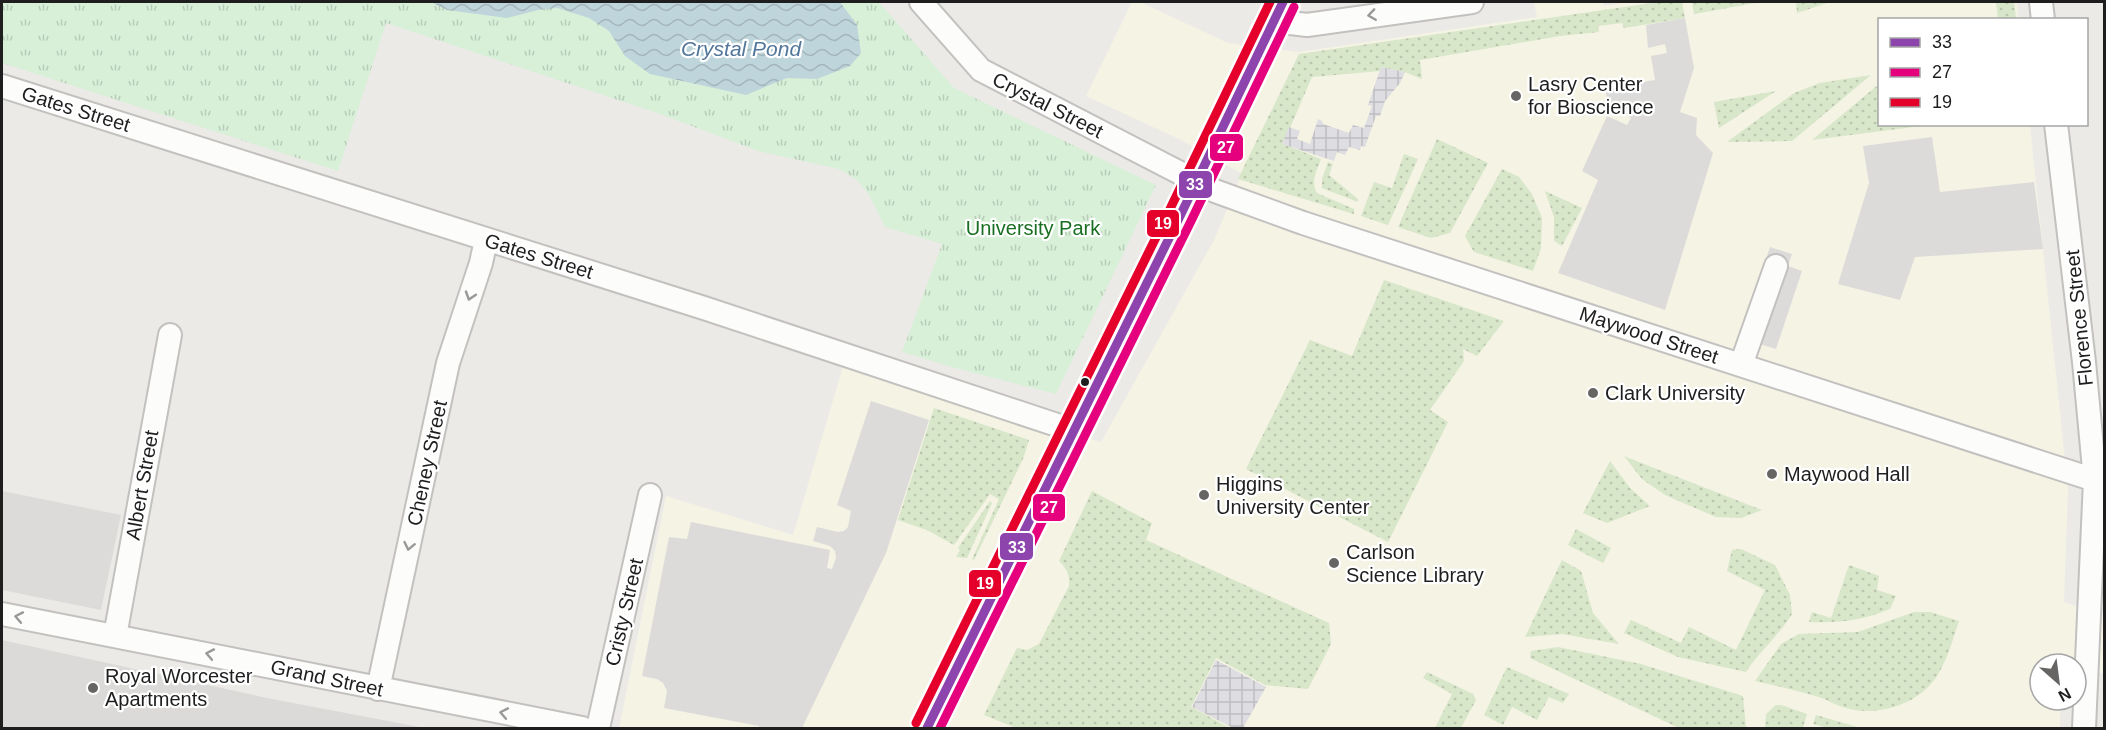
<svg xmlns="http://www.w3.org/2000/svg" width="2106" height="730" font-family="Arial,sans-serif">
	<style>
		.residential { fill: #dbdad8 }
		.education { fill: #f4f3e4 }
		.grass { fill: url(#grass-dots) }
		.park { fill: url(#park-tufts) }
		.parking { fill: #dcdbda }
		.plaza { fill: url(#plaza-grid) }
		.water { fill: url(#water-waves) }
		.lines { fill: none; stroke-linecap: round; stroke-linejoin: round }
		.minor-casing { stroke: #c2c1bf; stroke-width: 26 }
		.major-casing { stroke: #9f9787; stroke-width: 32 }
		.minor { stroke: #fcfcfb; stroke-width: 22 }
		.major { stroke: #efebe5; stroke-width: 28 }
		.bus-1-casing { stroke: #fff; stroke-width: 14 }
		.bus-2-casing { stroke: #fff; stroke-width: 14 }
		.bus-3-casing { stroke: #fff; stroke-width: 14 }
		.bus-1 { stroke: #8e44ad; stroke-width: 9 }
		.bus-2 { stroke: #e5007d; stroke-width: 9 }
		.bus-3 { stroke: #e4002b; stroke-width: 9 }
		.oneway { stroke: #989898 }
		.poi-dot { fill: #666564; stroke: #fff; stroke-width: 2 }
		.bus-dot { fill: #1e1e1e; stroke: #fff; stroke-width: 2 }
		.labels { text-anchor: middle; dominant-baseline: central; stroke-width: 4.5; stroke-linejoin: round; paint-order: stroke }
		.poi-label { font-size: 20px; fill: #1e1e1e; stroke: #fff; text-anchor: start }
		.street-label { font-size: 20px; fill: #1e1e1e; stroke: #fff }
		.park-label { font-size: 20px; fill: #196f21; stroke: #fff }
		.water-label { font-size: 21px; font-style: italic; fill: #53769b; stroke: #fff }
		.line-badge { stroke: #fff; stroke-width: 2 }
		.badge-label { font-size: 16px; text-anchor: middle; font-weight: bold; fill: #fff }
	</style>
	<defs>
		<pattern id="grass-dots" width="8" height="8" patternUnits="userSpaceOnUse" patternTransform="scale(1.5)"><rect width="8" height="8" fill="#d8e6c9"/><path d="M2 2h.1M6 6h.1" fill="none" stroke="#b9c5ac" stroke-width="1.8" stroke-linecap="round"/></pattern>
		<pattern id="park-tufts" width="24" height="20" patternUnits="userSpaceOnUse" patternTransform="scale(1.5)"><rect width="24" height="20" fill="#d8efd8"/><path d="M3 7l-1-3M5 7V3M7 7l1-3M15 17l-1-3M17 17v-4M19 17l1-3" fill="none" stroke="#b9ccb9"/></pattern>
		<pattern id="plaza-grid" width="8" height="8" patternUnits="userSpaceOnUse" patternTransform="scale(1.5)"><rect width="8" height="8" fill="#dedde1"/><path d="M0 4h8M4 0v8" fill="none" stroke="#bebdc1"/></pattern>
		<pattern id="water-waves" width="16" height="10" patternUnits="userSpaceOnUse" patternTransform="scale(1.5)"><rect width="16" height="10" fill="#bed5db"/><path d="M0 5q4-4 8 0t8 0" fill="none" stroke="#a3b6bc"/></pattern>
	</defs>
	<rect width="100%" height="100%" fill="#eceae7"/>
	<path class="residential" d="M2,640L267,698L425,728H2Z"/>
	<path class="education" d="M1132,2H1140L1228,43L1299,52L1537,17L1534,2H1603L1604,6L1628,2H2017L2019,19L1880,20V124L2030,125L2068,489L2064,602L2104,616V674L2062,660V664H2040V700H2060V728H619L666,496L793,535L845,360L1101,442L1214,240L1242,174L1181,140L1086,96Z"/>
	<path class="grass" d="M1659,2H1682L1685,18L1624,28L1622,23L1598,26L1599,32L1560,36L1420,60L1422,79L1405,72L1381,67L1380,71L1312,77L1283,144L1321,159C1317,171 1310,181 1317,193L1354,209V214L1238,179L1299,54Z
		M1692,2H1761L1694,14Z
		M1796,2H1830L1797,13Z
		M1996,2H2014L2016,19H1998Z
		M1871,75L1792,141L1727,142L1794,93L1820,83Z
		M1879,84L1880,124L1929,125L1812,140Z
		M1776,91L1719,128L1714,102Z
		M1437,139L1488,163L1450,233L1431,238L1398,227Z
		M1404,154L1418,159L1388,225L1361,216L1374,182L1392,188Z
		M1328,162L1333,164L1329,175L1358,199V202L1322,188V179Z
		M1502,169L1519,177L1532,194L1542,218L1541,248L1533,271L1474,252L1465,236Z
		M1545,191L1582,208L1562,246L1554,241V217Z
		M1384,280L1504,321L1477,356L1463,349L1464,361L1430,410L1448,422L1388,542L1246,469L1310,340L1352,356Z
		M934,408L1029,440L1023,459L974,560L972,559L999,499L990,494L954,545L927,530L898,520Z
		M1624,456L1644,464L1762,510L1741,518L1716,517L1665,495L1642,479Z
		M1610,461L1630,488L1650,506L1607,523L1583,513Z
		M1092,491L1152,523L1146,540L1329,623L1331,644L1308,689L1265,685L1216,658L1191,707L1230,728H1016L984,715L1017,648L1027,650L1039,644L1069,586C1070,575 1067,569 1059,561Z
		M990,501L992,503L967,558L956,557L960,550L958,548Z
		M1576,529L1611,548L1603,563L1568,545Z
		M1741,549L1775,565L1790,595L1792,614C1779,635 1760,651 1746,672L1678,657L1624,633L1631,620L1681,643L1689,627L1736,650L1765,590L1727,571L1732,550Z
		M1562,560L1581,571L1593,613L1619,644L1562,634L1525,637Z
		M1849,565L1879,576L1877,590L1896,596L1890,609C1860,621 1841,623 1809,622L1812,612L1831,618Z
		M1914,612H1930L1959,621C1952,641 1946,667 1931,684C1911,707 1872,717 1843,707C1836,705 1829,701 1822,698C1800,691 1777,686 1755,681L1781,644L1799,634L1858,632Z
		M1558,647L1641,664L1743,696L1746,728H1679L1530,658L1531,651Z
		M1507,667L1569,694L1563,703L1549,697L1537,720L1512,707L1503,725L1484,715Z
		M1427,672L1473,694L1476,700L1461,728H1435L1452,694L1423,678Z
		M1776,705H1781L1807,714L1803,728H1765L1766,714Z
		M1816,715L1861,728H1828L1813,724Z"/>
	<path class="park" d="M2,2H879L954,88L1156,185L1056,394L955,368L902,352L942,244L885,227L869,195L858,181L839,169L758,151L660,114L386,23L338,171L2,63Z"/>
	<path class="parking" d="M1685,18L1694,68L1680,112L1697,118L1696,135L1713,153L1665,310L1558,273L1598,180L1582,171L1607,116L1627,125L1631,118L1608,103L1605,89L1655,80L1651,56L1667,53L1665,44L1648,48L1646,25Z
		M1932,137L1940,192L2034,182L2043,249L1915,257L1900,300L1838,284L1869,183L1863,146Z
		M1770,247L1792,254L1788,266L1802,271L1776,349L1740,338Z
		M871,401L929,420L886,553L802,728H759V726L664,708L667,691L663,683L657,679L642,676L669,537L687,539L691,522L830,550L827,568L832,569L836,558L835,551L830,546L813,541L817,527L838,532L844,531L848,527L851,511L837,505Z
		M2,491L121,515L101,610L2,590Z"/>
	<path class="plaza" d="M1381,67L1405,72L1400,83L1385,101L1380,116H1376L1365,147L1361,146L1360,150L1349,147L1345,155L1337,152L1334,161L1282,144L1289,127L1300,131L1297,139L1310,144L1318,119L1322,121L1323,124L1349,133L1353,125L1364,128L1372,106L1368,105Z
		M1216,660L1266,687L1243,728H1233L1192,707Z"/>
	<path class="water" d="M431,2H840L857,25L861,53L850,66L817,79L787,78L746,95L650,74L625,56L609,31L589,18L557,8L538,10L507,18L447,10Z"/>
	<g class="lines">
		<g class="minor-casing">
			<path id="minor" d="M921,2L981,70L1215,191L1303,223L2104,483
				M2041,2L2043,20
				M1274,21L1307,25L1472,2
				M2,86L704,308L1075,431
				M2056,124L2084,362L2095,480L2084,728
				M1741,365L1776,266
				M2,614L582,728
				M115,636L170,335
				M378,689L448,363L481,263L486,240
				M598,728L650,495"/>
		</g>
		<g class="major-casing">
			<path id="major" d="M927,728L1181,214L1283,2"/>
		</g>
		<use href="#minor" class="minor"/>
		<use href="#major" class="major"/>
		<g class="bus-1-casing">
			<path id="bus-1" d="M927,728L1181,214L1283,2"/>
		</g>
		<g class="bus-2-casing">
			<path id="bus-2" d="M940,728L1192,219L1294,7"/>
		</g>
		<g class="bus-3-casing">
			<path id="bus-3" d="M916,723L1170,209L1270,2"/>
		</g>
		<use href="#bus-1" class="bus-1"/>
		<use href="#bus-2" class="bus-2"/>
		<use href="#bus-3" class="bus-3"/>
	</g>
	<defs><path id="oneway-chevron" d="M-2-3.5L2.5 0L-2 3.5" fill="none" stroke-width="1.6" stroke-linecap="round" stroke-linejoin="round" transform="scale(1.5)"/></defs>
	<g class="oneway">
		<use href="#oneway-chevron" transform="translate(1372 15) rotate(172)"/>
		<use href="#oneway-chevron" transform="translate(470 296) rotate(108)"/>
		<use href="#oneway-chevron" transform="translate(409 546) rotate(102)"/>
		<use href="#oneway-chevron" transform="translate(19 617) rotate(-169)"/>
		<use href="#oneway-chevron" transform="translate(210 654) rotate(-169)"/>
		<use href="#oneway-chevron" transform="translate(504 713) rotate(-169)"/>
	</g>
	<g class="poi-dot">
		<circle cx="1516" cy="96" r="6"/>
		<circle cx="1593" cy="393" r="6"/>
		<circle cx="1772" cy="474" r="6"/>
		<circle cx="1204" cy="495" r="6"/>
		<circle cx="1334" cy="563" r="6"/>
		<circle cx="93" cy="688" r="6"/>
	</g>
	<circle class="bus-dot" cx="1085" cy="382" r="5"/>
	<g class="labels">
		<g class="poi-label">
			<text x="1528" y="84">Lasry Center<tspan x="1528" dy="23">for Bioscience</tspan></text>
			<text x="1605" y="393">Clark University</text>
			<text x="1784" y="474">Maywood Hall</text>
			<text x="1216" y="484">Higgins<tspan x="1216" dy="23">University Center</tspan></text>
			<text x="1346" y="552">Carlson<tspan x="1346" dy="23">Science Library</tspan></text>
			<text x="105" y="676">Royal Worcester<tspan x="105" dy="23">Apartments</tspan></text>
		</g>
		<g class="street-label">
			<text transform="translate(1048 105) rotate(27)">Crystal Street</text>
			<text transform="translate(76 109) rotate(17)">Gates Street</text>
			<text transform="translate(539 256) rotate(17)">Gates Street</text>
			<text transform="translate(2079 318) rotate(-96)">Florence Street</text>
			<text transform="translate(1649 335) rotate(18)">Maywood Street</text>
			<text transform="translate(427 463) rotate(-78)">Cheney Street</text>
			<text transform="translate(142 485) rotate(-80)">Albert Street</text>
			<text transform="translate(624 612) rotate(-77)">Cristy Street</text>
			<text transform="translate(327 678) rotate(12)">Grand Street</text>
		</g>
		<g class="park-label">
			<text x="1033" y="228">University Park</text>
		</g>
		<g class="water-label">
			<text x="741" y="48">Crystal Pond</text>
		</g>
	</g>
	<g class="line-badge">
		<rect x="1209" y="133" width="35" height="29" rx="6" fill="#e5007d"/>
		<rect x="1178" y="170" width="35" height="29" rx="6" fill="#8e44ad"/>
		<rect x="1146" y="209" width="34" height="29" rx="6" fill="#e4002b"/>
		<rect x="1032" y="493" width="34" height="29" rx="6" fill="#e5007d"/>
		<rect x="999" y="532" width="35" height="29" rx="6" fill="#8e44ad"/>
		<rect x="968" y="569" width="34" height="29" rx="6" fill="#e4002b"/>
	</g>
	<g class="badge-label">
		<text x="1226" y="153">27</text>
		<text x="1195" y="190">33</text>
		<text x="1163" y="229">19</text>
		<text x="1049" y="513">27</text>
		<text x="1017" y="553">33</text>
		<text x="985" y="589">19</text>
	</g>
	<rect width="2106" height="730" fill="none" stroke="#1e1e1e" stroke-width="6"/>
	<rect x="1878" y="18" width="210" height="108" fill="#ffffff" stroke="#a5a5a5" stroke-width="1.5"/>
	<rect x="1890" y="38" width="30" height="9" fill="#8e44ad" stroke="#a5a5a5" stroke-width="1.5"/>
	<text x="1932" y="48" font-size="18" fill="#1e1e1e">33</text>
	<rect x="1890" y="68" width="30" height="9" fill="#e5007d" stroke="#a5a5a5" stroke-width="1.5"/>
	<text x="1932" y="78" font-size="18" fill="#1e1e1e">27</text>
	<rect x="1890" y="98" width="30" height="9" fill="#e4002b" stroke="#a5a5a5" stroke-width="1.5"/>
	<text x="1932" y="108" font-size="18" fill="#1e1e1e">19</text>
	<g transform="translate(2058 682) rotate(152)"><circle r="28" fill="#ffffff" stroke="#a5a5a5" stroke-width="1.5"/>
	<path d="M0-4.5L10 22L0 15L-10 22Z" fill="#666564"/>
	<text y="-9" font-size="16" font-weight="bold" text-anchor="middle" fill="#1e1e1e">N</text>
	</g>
</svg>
